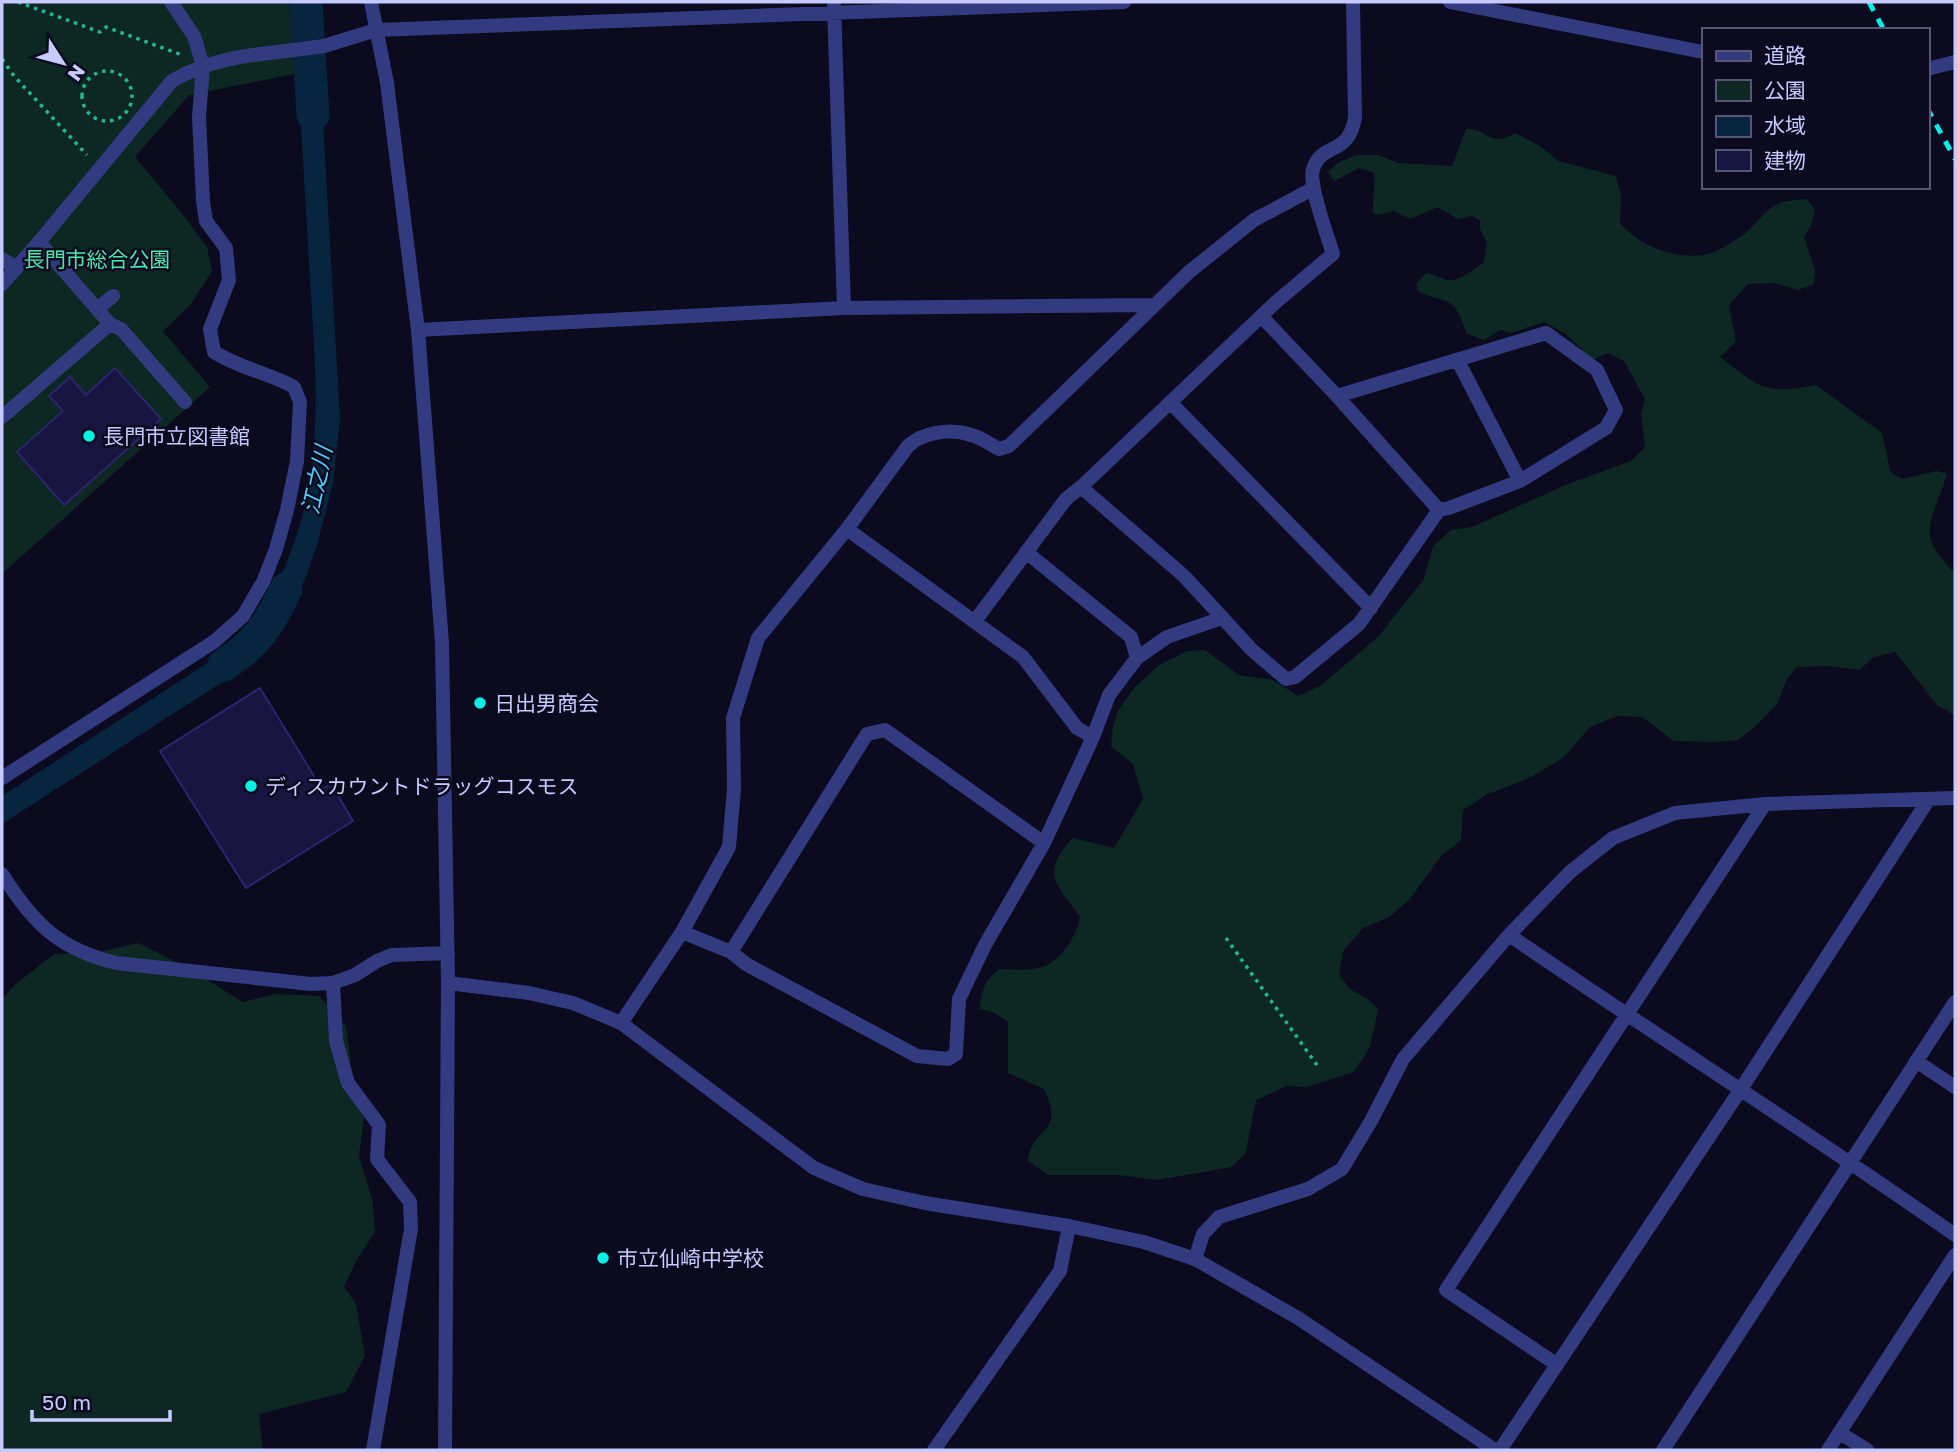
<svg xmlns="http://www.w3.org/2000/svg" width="1957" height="1452" font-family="'Golos Text','Noto Sans JP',sans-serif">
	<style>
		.green { fill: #0d2823 }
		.water { fill: #082540 }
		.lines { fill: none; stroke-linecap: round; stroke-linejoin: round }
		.river { stroke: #082540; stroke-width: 33 }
		.building { fill: #181540; stroke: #29266d; stroke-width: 2 }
		.path { stroke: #25b596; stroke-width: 3.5; stroke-dasharray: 3.5 5; stroke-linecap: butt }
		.minor { stroke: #323b80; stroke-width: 14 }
		.tertiary { stroke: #323b80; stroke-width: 14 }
		.rail { stroke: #00f2e5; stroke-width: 5; stroke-dasharray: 10 9; stroke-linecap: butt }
		.poi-dot { fill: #00f2e5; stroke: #0b0a1e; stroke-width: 2.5 }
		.labels { text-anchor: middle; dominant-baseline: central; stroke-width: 5; stroke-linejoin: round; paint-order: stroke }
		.park-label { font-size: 21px; fill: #4de5a8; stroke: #0b0a1e }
		.poi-label { font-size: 21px; fill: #c7caff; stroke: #0b0a1e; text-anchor: start }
		.water-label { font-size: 23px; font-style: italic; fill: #55cbff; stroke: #0b0a1e }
	</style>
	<rect width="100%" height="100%" fill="#0b0a1e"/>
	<path class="green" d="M2,2H289L295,74L189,95L135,157L184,216L207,247L212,271L191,304L163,331L210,387L2,574Z
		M1466,129C1489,128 1490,149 1515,133L1540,146L1558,161L1616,176L1621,196L1620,223C1640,246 1673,259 1704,255C1717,253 1732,242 1743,235C1757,225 1764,209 1780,203C1788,200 1799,200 1807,199L1815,210L1812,223L1804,237L1815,271L1814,284L1798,290L1774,283L1748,284L1729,305L1736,342L1720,357C1760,388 1764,395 1816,385L1882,433L1890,471L1902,479L1937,471L1947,474C1933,521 1913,533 1955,573V716L1937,705L1895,652L1872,658L1860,670L1829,666L1797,667L1787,679L1777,704L1757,725L1738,740L1715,742L1674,741L1642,717L1618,716L1590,727L1563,758L1529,778L1488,794L1463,810L1461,840L1441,856L1410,899L1389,917L1363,928L1343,951L1339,975L1350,989L1369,1000L1378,1009L1370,1047L1354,1072L1307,1087L1287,1086L1256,1100L1246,1152L1232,1167L1156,1180L1119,1175H1048L1028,1161C1032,1125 1066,1136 1044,1089L1008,1073V1022L995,1013L980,1009C981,990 985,981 999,969C1013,969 1032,972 1045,966C1064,957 1076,936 1080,917C1057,884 1040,875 1072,838L1114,848L1143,799L1133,764L1111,746L1113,727L1118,711L1133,689L1159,665L1187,651L1205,650L1239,675L1273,680L1298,696L1320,686L1378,637L1424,579L1433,546L1451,530L1472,527L1568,484L1631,461L1645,447L1641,414L1645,399L1624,361L1608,353L1592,360L1566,334L1544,322L1511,333L1501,330L1484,340L1467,334C1452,293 1453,307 1418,291L1416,284L1426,273C1435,274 1442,279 1448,280C1460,282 1474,268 1484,262L1487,243L1480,229V220L1472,216L1457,219L1438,207L1410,219L1394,211L1378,215L1373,213C1372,198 1376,187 1374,173L1359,168L1334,181L1328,172L1339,162L1357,155H1379L1398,163L1452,166Z
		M138,943L183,965L243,1002L275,994L319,996L346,1026L353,1080L364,1118L359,1156L373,1203L375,1232L356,1261L344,1287L356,1304L365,1356L346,1392L259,1414L263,1450H2V999L16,984L54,954L99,952Z"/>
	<path class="water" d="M293,2H316L317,20L295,24Z
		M320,68L340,420L333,483L317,545L305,579L275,636L256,619C282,583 295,544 306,502L304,499C322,433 315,364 311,296C307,228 303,160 299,92L304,91L305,71Z
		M248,629L267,644L241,670L2,824V796L209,662L231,647Z"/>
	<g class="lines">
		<path class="river" d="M306,2L313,115
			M224,665C257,643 270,624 286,589"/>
	</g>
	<path class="building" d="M115,368L161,419L64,505L17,452L63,411L49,396L70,377L86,395Z
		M260,688L322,789L331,784L353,821L246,888L160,751Z"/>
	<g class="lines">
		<path class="path" d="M18,2L100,32L106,27L182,55
			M2,59L14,76L87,155
			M82 96a25 25 0 1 1 50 0a25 25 0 1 1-50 0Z
			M1226,938L1317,1065"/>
		<path class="minor" d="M1450,2L1703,52
			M834,5L844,308
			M376,30L1124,2
			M1927,69L1955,62
			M39,242L110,324L121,329L185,402
			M2,259L17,268
			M2,284L39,242L172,81C210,58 251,55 294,50
			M97,309L113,296
			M1262,317L1337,396L1439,510
			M418,330L844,308L1154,305
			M1458,361L1520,481
			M1170,402L1371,608
			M2,417L110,324
			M1081,487L1184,576L1252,650L1286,679L1295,677L1359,624L1439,510L1449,508L1520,481L1606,428L1616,410L1597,370L1546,333L1337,396
			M847,529L1023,657L1077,728L1093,737
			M1026,552L1131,637L1137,658
			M975,621L1066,499L1081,487L1276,302L1333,254C1328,237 1308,184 1313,169C1322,141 1349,157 1355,117L1353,2
			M2,778L215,641L243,616L263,582L276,549L287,510L297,461L300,402L294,387C269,373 239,368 214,352L210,329L229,280L226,248L206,221L203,201L199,117L203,66L194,36L171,2
			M682,932L731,952L867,734L885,730L1044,843
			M1509,935C1657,1036 1808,1132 1955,1235
			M731,952L746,964L917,1056L948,1059L956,1054L959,999L985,945L1044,843L1093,737L1109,695L1137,658L1167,637L1222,618
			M333,983L336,1041L348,1083L379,1125L377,1159L410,1202L411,1229L373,1450
			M621,1023L682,932L729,847L734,789L733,718L758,638L847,529L908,446C922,433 949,428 968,434C979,436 990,444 999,449L1009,446L1189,272L1254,220L1314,188
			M1916,1061L1955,1087
			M1195,1259L1203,1234L1219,1217L1308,1189L1342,1169L1371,1121L1403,1059L1509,935L1570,872L1613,838L1675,813L1765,804L1955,798
			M1556,1364L1446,1290L1765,804
			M1840,1433L1867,1450
			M934,1450L1060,1271L1069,1226
			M1500,1450L1741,1089L1929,799
			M1663,1450L1955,1002
			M1828,1450L1955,1255"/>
		<path class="tertiary" d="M371,2L387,83L418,330L442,643L448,983L445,1450
			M294,50L324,46L376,30
			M2,874C33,923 58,949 116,963L311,984L333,983L355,975L377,961L392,955L448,953
			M448,983L529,993L573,1003L621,1023L814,1168L863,1189L925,1203L1069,1226L1144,1242L1195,1259L1298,1318L1495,1450"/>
		<path class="rail" d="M1869,2L1884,30
			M1927,108L1955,159"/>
	</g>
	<g class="poi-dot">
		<circle cx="89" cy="436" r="7"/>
		<circle cx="480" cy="703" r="7"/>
		<circle cx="251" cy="786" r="7"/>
		<circle cx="603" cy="1258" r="7"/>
	</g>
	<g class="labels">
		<g class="park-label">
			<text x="97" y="259">長門市総合公園</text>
		</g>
		<g class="poi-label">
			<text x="103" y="436">長門市立図書館</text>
			<text x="494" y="703">日出男商会</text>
			<text x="265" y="786">ディスカウントドラッグコスモス</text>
			<text x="617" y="1258">市立仙崎中学校</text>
		</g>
		<g class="water-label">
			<text transform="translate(316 480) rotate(-78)">江之川</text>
		</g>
	</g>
	<rect width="1957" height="1452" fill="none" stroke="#c7caff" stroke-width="7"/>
	<rect x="1702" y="28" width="228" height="161" fill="#0b0a1e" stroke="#565778" stroke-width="2"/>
	<rect x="1716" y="51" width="35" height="10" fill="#323b80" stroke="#565778" stroke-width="2"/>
	<text x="1764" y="63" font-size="21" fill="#c7caff">道路</text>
	<rect x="1716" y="80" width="35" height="21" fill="#0d2823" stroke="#565778" stroke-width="2"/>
	<text x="1764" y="98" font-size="21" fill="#c7caff">公園</text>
	<rect x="1716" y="116" width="35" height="21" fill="#082540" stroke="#565778" stroke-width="2"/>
	<text x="1764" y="133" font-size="21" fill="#c7caff">水域</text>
	<rect x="1716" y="150" width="35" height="21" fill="#181540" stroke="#565778" stroke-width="2"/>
	<text x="1764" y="168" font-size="21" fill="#c7caff">建物</text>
	<g transform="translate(63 63) rotate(126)" stroke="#0b0a1e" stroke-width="5" paint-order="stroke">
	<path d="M0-5L12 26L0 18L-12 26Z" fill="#c7caff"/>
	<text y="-10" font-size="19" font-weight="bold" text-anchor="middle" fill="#c7caff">N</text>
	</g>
	<path d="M32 1410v10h138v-10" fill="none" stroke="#c7caff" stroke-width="3.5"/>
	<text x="42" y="1410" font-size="21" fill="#c7caff" stroke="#0b0a1e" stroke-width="5" paint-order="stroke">50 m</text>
</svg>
